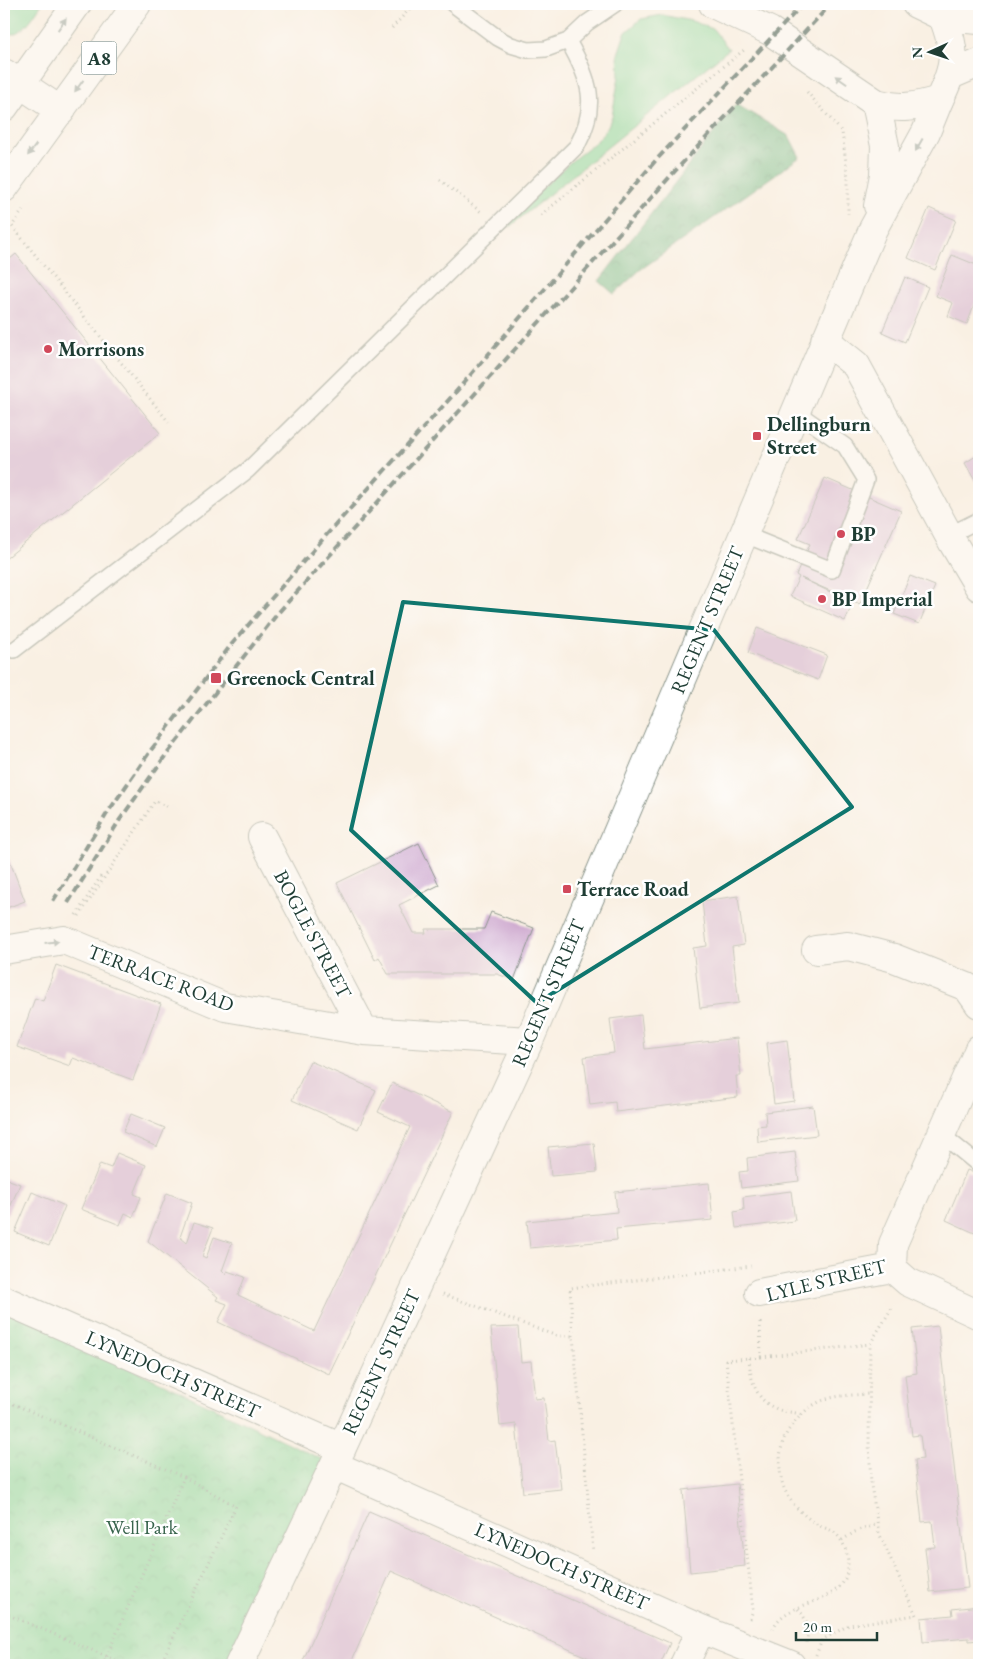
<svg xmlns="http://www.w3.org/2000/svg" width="983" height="1669" font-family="'EB Garamond',serif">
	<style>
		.green { fill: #83d799; stroke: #518a66 }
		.forest { fill: url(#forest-crowns); stroke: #447a5a }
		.park { fill: url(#park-crowns); stroke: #518a66 }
		.building { fill: #cda7ce }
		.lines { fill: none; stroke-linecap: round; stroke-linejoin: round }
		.lane-casing { stroke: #8c968c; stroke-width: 18 }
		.street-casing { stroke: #8c968c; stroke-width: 30 }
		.secondary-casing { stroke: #8c968c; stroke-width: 30 }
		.highway-casing { stroke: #8c968c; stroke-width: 30 }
		.path { stroke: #8c968c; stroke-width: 3; stroke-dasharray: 1 4; stroke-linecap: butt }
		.lane { stroke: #fff; stroke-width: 15 }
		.street { stroke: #fff; stroke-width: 28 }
		.secondary { stroke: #fff; stroke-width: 28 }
		.highway { stroke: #fff; stroke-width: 28 }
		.rail { stroke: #1f3d34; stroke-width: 4; stroke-dasharray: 8 4; stroke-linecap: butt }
		.oneway { fill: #8f9e9a }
		.marked { fill: none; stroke: #0f766e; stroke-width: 4; stroke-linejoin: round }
		.poi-dot { fill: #d1495b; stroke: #fff; stroke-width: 2 }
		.labels { text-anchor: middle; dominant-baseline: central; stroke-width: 5; stroke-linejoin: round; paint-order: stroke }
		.shield { fill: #fff; stroke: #627771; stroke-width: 1 }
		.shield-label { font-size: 19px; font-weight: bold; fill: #1f3d34 }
		.poi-label { font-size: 20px; font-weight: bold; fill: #1f3d34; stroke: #fff; text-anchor: start }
		.street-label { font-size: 20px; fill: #1f3d34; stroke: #fff }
		.park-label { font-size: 20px; fill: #38644d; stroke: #fff }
	</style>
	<defs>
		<pattern id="forest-crowns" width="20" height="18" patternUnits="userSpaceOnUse" patternTransform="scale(1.25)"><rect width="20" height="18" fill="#6ab881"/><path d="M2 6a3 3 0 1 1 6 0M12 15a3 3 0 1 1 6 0" fill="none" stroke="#57976a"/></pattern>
		<pattern id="park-crowns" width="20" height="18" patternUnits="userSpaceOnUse" patternTransform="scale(1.25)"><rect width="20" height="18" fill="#83d799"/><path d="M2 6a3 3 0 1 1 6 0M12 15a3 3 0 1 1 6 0" fill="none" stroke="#71b984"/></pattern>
	</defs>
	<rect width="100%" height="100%" fill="#fff"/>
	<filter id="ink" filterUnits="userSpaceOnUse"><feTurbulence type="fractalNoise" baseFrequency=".02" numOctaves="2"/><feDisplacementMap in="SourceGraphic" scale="10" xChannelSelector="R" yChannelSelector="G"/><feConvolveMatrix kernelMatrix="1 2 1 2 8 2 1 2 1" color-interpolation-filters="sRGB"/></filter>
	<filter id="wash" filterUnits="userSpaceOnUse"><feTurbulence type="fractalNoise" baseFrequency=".0096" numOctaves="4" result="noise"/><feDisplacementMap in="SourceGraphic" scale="20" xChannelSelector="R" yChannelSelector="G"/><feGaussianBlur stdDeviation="1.12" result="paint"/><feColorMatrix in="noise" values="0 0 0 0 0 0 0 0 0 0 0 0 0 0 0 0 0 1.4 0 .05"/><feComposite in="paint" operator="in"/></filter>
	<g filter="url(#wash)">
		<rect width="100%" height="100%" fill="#f9f0e3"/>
		<path class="green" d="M4,4H42C31,19 24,35 4,35Z
			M662,15L692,21L713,29L729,49L509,227L510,218L569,163L598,140L608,126L612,116L619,76L618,54L625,33L641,19Z"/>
		<path class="forest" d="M736,104L789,136L800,157L640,270L614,294L599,281Z"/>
		<path class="park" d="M4,1308L334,1465L240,1665H4Z"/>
		<g id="blocks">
			<path class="building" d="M929,208L956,220L935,270L908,258Z
				M16,254L160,433L4,560V264Z
				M952,255L979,266V293L967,324L948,316L953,303L936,296Z
				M905,277L928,287L905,342L882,332Z
				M979,454V488L965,463Z
				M825,478L901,511L860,604L801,578L853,603L845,621L790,596L799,577L796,575L810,544L798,539Z
				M910,576L935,586L919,624L894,614Z
				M757,628L827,655L818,680L748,653Z
				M419,843L439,885L399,905L413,933H426L425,929H484L491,912L534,928L514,980L497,974H388L379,957L375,960L337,883Z
				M9,859L25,901L4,909V861Z
				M738,896L744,945L732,947L739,1003L700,1008L693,948L707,946L702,901Z
				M56,965L161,1004L133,1080L73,1058L70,1066L17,1047L35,998L43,1001Z
				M641,1015L645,1049L737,1038L741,1076H736L738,1097L616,1112L615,1102L590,1105L584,1057L614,1053L610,1019Z
				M787,1040L794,1101L774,1104L767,1043Z
				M310,1061L376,1090L358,1129L292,1100Z
				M392,1083L453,1112L329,1374L218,1322L227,1304L216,1300L218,1297L148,1241L167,1193L192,1203L180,1237L187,1243L194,1222L213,1228L202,1256L206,1258L214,1237L232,1243L222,1271L225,1274L227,1271L245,1277L238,1295L314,1331L410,1127L378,1112Z
				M813,1106L817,1135L758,1142L757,1126L766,1125L765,1112Z
				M131,1114L165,1128L157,1147L123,1132Z
				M594,1143L597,1172L551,1176L548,1147Z
				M795,1152L799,1181L741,1188L739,1172L748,1171L747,1158Z
				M117,1153L146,1165L134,1194L141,1197L133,1217L125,1213L120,1225L81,1209L100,1164L111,1168Z
				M967,1170L979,1175V1235L946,1220Z
				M4,1178L20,1184L6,1217L4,1216Z
				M709,1183L713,1220L616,1229L617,1240L530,1248L527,1221L617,1212L615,1192Z
				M791,1191L795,1221L736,1228L734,1212L744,1210L743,1197Z
				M32,1192L65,1206L49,1246L15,1232Z
				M938,1326L968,1588L930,1592L925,1548L935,1547L932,1521L922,1522L915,1460L923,1459L920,1435L912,1436L905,1375L917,1373L912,1329Z
				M518,1327L521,1362L531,1361L535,1399L544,1398L549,1441L555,1440L561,1489L523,1493L516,1424L500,1426L491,1328Z
				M737,1484L745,1566L690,1572L683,1490Z
				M369,1511L670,1643L660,1665H605L391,1571L350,1665H301Z
				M979,1606V1640L969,1641V1638L923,1642L921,1618L953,1615L952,1609Z"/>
		</g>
	</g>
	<g filter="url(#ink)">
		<use href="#blocks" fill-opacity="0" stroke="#8c968c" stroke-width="1"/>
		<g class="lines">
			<g class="lane-casing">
				<path id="lane" d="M453,4L498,38L511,45L528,50L546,49L568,41L587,23L615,4
					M743,534L832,570L866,480L845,446L795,411
					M949,535L979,520
					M14,650L248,470L577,146C599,105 590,79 568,41
					M941,1134L979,1165"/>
			</g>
			<g class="street-casing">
				<path id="street" d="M4,73L61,111
					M876,103L885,146L884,175L878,206
					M825,340L856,365L953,543L979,587
					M262,837L364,1031
					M4,950L64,940L225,1007L364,1031L529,1041
					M816,950L848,946L894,958L967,987L979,1004
					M892,1268L908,1282L979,1315
					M759,1293L892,1268L893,1244L979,1049
					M4,1300L342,1448
					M334,1465L701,1629L791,1665
					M239,1665L334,1465L529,1041L873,229L926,132L939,100
					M684,1665L701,1629"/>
			</g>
			<g class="secondary-casing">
				<path id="secondary" d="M713,4L770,31L876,103C899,110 916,107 939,100C956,65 957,54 943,17
					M916,4L943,17L979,20
					M951,75L979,63"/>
			</g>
			<g class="highway-casing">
				<path id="highway" d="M4,107L77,4
					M4,188L137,4"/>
			</g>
			<path class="path" d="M392,28L414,4
				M807,92L842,132L848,178V214
				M440,180L481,212
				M23,210L12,226L171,425
				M541,215L744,50
				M76,915L101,876
				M79,916L155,801L169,807
				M443,1294L557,1336H573L593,1551
				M573,1336L570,1288L751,1266
				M761,1357L870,1344
				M749,1358C750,1377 755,1400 775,1408C782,1412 793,1412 802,1414
				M4,1400L184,1477L103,1665
				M842,1540L855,1532L878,1524
				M798,1609C807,1619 810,1629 806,1643
				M4,1613L127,1665
				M750,1619L753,1610L726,1360L761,1357L760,1321
				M773,1629C785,1597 849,1608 848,1563C848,1553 843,1540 835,1533C831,1529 823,1528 818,1525C796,1511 779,1492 780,1464C780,1451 782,1439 790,1428C814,1396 832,1396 869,1394
				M816,1655L822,1640L849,1625L916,1615L879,1533L871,1485L869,1442L870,1344L893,1306
				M160,1665L236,1506L184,1477"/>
			<use href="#lane" class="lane"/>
			<use href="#street" class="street"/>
			<use href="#secondary" class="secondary"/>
			<use href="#highway" class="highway"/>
			<path class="rail" d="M53,901L108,812L151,750L231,645L329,532L454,394L657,159L803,4
				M68,903L119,821L163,759L278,613L676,170L831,4"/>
		</g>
		<defs><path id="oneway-solid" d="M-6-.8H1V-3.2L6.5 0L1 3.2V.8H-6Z" transform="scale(1.25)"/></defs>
		<g class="oneway">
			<use href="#oneway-solid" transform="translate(62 24) rotate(-55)"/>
			<use href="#oneway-solid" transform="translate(841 80) rotate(-145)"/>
			<use href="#oneway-solid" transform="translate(79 86) rotate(126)"/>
			<use href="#oneway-solid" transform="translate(919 145) rotate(119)"/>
			<use href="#oneway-solid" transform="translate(32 150) rotate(127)"/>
			<use href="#oneway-solid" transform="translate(52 942) rotate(-8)"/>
		</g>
	</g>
	<path d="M0 0H983V1669H0ZM403,602L714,630L852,807L537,1003L351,830Z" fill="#f9f0e3" fill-opacity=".55" fill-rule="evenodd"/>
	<path class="marked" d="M403,602L714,630L852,807L537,1003L351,830Z"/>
	<g class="poi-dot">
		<circle cx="48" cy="349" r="5"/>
		<rect x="752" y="431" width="10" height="10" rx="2.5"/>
		<circle cx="841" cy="534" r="5"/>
		<circle cx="822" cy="599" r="5"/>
		<rect x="210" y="672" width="12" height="12" rx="2.5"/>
		<rect x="562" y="884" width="10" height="10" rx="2.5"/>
	</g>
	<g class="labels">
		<rect class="shield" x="81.5" y="41.5" width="35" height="33" rx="4"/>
		<g class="shield-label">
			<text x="99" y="58">A8</text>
		</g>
		<g class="poi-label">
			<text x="58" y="349">Morrisons</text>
			<text x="767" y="424">Dellingburn<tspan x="767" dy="23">Street</tspan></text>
			<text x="851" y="534">BP</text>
			<text x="832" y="599">BP Imperial</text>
			<text x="227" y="678">Greenock Central</text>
			<text x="577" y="889">Terrace Road</text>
		</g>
		<g class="street-label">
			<text transform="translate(707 620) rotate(-67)">REGENT STREET</text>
			<text transform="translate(313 934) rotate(62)">BOGLE STREET</text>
			<text transform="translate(161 978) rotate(21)">TERRACE ROAD</text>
			<text transform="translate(548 993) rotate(-67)">REGENT STREET</text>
			<text transform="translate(826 1280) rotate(-14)">LYLE STREET</text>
			<text transform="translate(381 1362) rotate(-65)">REGENT STREET</text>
			<text transform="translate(173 1374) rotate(24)">LYNEDOCH STREET</text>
			<text transform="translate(562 1566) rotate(24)">LYNEDOCH STREET</text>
		</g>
		<g class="park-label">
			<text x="142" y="1527">Well Park</text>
		</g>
	</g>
	<rect width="983" height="1669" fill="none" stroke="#fff" stroke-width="20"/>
	<g transform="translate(930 52) rotate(267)" stroke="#ffffff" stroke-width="4" paint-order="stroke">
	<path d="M0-4L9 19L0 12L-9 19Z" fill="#1f3d34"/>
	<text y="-8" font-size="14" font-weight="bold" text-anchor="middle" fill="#1f3d34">N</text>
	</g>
	<path d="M796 1632v8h81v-8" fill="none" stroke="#1f3d34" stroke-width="2.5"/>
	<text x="803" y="1632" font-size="15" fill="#1f3d34" stroke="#ffffff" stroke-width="4" paint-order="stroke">20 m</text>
</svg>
